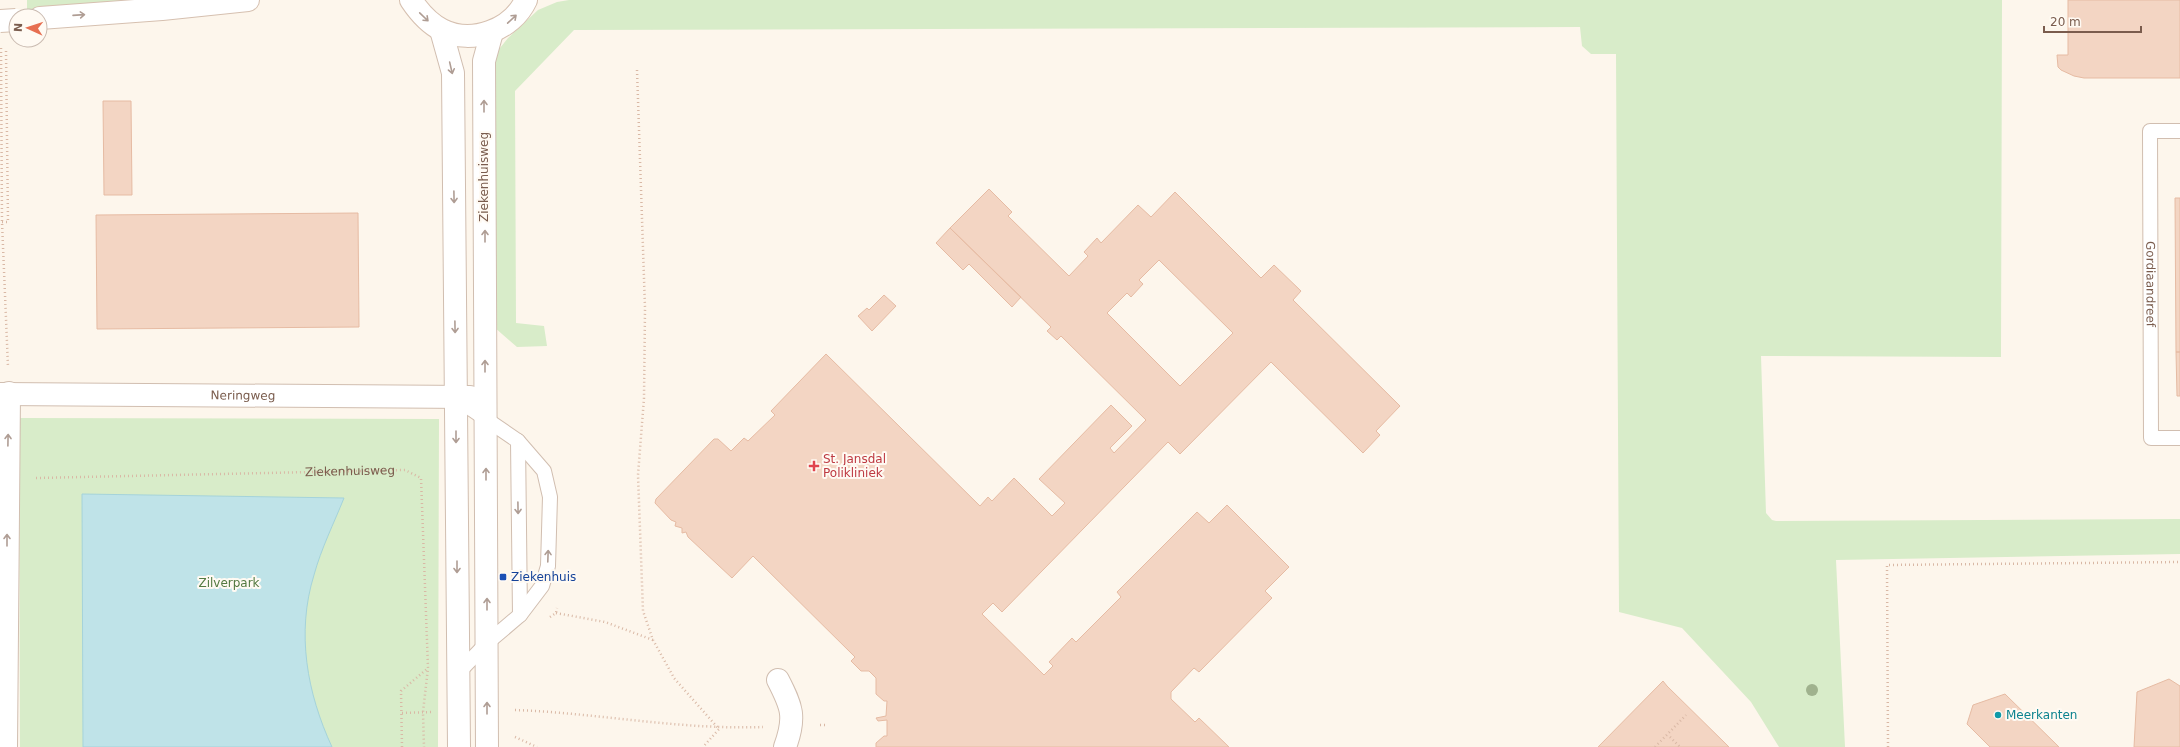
<svg xmlns="http://www.w3.org/2000/svg" width="2180" height="747" font-family="'DejaVu Sans',sans-serif">
	<style>
		.green { fill: #d8ecc9 }
		.water { fill: #bfe3e8; stroke: #a5d3da }
		.building { fill: #f3d5c3; stroke: #e6bba3; fill-rule: evenodd }
		.lines { fill: none; stroke-linecap: round; stroke-linejoin: round }
		.service-casing { stroke: #d1beb0; stroke-width: 16 }
		.minor-casing { stroke: #d1beb0; stroke-width: 24 }
		.tertiary-casing { stroke: #d1beb0; stroke-width: 24 }
		.secondary-casing { stroke: #d6c0b0; stroke-width: 24 }
		.path { stroke: #d9b8a5; stroke-width: 2.5; stroke-dasharray: 1 3; stroke-linecap: butt }
		.service { stroke: #fff; stroke-width: 14 }
		.minor { stroke: #fff; stroke-width: 22 }
		.tertiary { stroke: #fff; stroke-width: 22 }
		.secondary { stroke: #fff; stroke-width: 22 }
		.secondary-bridge-casing { stroke: #d6c0b0; stroke-width: 24; stroke-linecap: butt }
		.secondary-bridge { stroke: #fff; stroke-width: 22 }
		.tree { fill: #a0b28e }
		.oneway { stroke: #af9d94 }
		.health-dot { fill: #e0444e; stroke: #fffaf3; stroke-width: 1.5 }
		.transit-dot { fill: #1a4fb4; stroke: #fffaf3; stroke-width: 1.5 }
		.culture-dot { fill: #0f9aa8; stroke: #fffaf3; stroke-width: 1.5 }
		.labels { text-anchor: middle; dominant-baseline: central; stroke-width: 4; stroke-linejoin: round; paint-order: stroke }
		.street-label { font-size: 12px; fill: #7a5c4d; stroke: #fffaf3 }
		.health-label { font-size: 12px; fill: #be3a42; stroke: #fffaf3; text-anchor: start }
		.transit-label { font-size: 12px; fill: #164399; stroke: #fffaf3; text-anchor: start }
		.park-label { font-size: 12px; fill: #537a41; stroke: #fffaf3 }
		.culture-label { font-size: 12px; fill: #0d838f; stroke: #fffaf3; text-anchor: start }
	</style>
	<rect width="100%" height="100%" fill="#fdf6ec"/>
	<path class="green" d="M27,0H138L27,11Z
		M569,0H2002L2001,357L1761,356L1766,513L1772,520L1776,521L2180,519V554L1836,560L1845,747H1779L1751,702L1682,628L1619,612L1616,54H1591L1582,46L1580,27L574,30L515,91L516,323L544,326L547,346L517,347L494,327L491,92L496,53L508,38L538,10L557,2Z
		M19,418L439,419L438,747H20Z"/>
	<path class="water" d="M82,494L344,498C334,523 321,549 314,575C296,633 307,693 332,747H83Z"/>
	<path class="building" d="M2068,0H2180V78H2084L2074,76L2061,70L2058,67L2057,55H2068Z
		M103,101H131L132,195H104Z
		M989,189L1012,212L1008,216L1069,276L1088,256L1084,252L1097,238L1101,243L1138,205L1151,217L1175,192L1261,278L1274,265L1301,291L1293,300L1400,406L1376,431L1380,435L1363,453L1271,362L1180,454L1168,442L1002,612L993,603L982,614L1044,675L1053,666L1049,662L1072,638L1076,642L1121,597L1117,592L1197,512L1209,523L1227,505L1289,567L1265,591L1272,598L1199,672L1194,668L1171,692V699L1195,722L1199,718L1229,747H876V743L884,736H887V720L878,721L876,718L886,716L887,701H884L876,694V678L869,671H861L851,661L855,657L753,556L732,578L688,537L686,532L682,533V528L675,526L676,522L671,520L655,503L656,499L714,439H718L731,451L744,438L748,441L775,415L771,411L826,354L980,506L988,497L992,501L1014,478L1052,516L1065,503L1039,479L1111,405L1132,426L1110,448L1114,453L1146,420L1061,336L1057,340L1047,331L1051,327L950,228ZM1159,260L1233,333L1180,386L1107,313L1127,293L1131,297L1143,284L1139,280Z
		M2175,198H2180V352H2176Z
		M358,213L359,327L97,329L96,215Z
		M950,228L1021,297L1012,307L969,264L963,270L936,243Z
		M884,295L896,306L872,331L858,316L867,308L869,310Z
		M2176,352H2180V396H2177Z
		M2169,679L2180,686V747H2134L2137,692Z
		M1663,681L1667,686L1729,747H1598Z
		M2005,694L2059,747H1990L1967,724L1973,705Z"/>
	<g class="lines">
		<g class="service-casing">
			<g id="service">
				<path id="s2" d="M2180,131H2150L2151,438H2180"/>
				<path d="M455,398L518,441L544,471L550,497L548,566L542,586L520,615L487,643L458,673"/>
				<path d="M518,441L520,615"/>
			</g>
		</g>
		<g class="minor-casing">
			<path id="minor" d="M778,680C792,707 796,717 785,747
				M6,747L9,393"/>
		</g>
		<g class="tertiary-casing">
			<g id="tertiary">
				<path d="M441,30L453,73L459,747"/>
				<path id="s3" d="M0,394L470,397"/>
				<path d="M487,747L484,61L492,32"/>
			</g>
		</g>
		<g class="secondary-casing">
			<path id="secondary" d="M411,0C419,12 428,23 442,30C472,45 512,30 526,0
				M40,18L162,9L248,0"/>
		</g>
		<g class="path">
			<path d="M1,48L2,222L8,367"/>
			<path d="M637,70L645,308L644,398L638,475L643,611L653,640L674,678L719,729L703,747"/>
			<path d="M2,222H8L6,50"/>
			<path id="s1" d="M36,478L405,470L421,478L428,668L423,712L424,747"/>
			<path d="M556,613L605,622L653,640"/>
			<path d="M550,617L556,613L557,608"/>
			<path d="M515,710C598,713 679,730 763,727"/>
			<path d="M402,713L432,712"/>
			<path d="M820,725H827"/>
			<path d="M515,737L537,747"/>
			<path d="M1670,737L1680,747"/>
			<path d="M402,747L401,691L428,668"/>
			<path d="M1655,747L1686,715"/>
			<path d="M1888,747L1887,565L2180,562"/>
		</g>
		<use href="#service" class="service"/>
		<use href="#minor" class="minor"/>
		<use href="#tertiary" class="tertiary"/>
		<use href="#secondary" class="secondary"/>
		<g class="secondary-bridge-casing">
			<path id="secondary-bridge" d="M0,21L16,20"/>
		</g>
		<use href="#secondary-bridge" class="secondary-bridge"/>
	</g>
	<circle class="tree" cx="1812" cy="690" r="6"/>
	<defs><path id="oneway-shaft" d="M-6 0H5M1.5-3L5.5 0L1.5 3" fill="none" stroke-width="1.6" stroke-linecap="round" stroke-linejoin="round"/></defs>
	<g class="oneway">
		<use href="#oneway-shaft" transform="translate(79 15) rotate(-4)"/>
		<use href="#oneway-shaft" transform="translate(424 17) rotate(44)"/>
		<use href="#oneway-shaft" transform="translate(512 19) rotate(-43)"/>
		<use href="#oneway-shaft" transform="translate(451 68) rotate(77)"/>
		<use href="#oneway-shaft" transform="translate(484 106) rotate(-90)"/>
		<use href="#oneway-shaft" transform="translate(454 197) rotate(89)"/>
		<use href="#oneway-shaft" transform="translate(485 236) rotate(-90)"/>
		<use href="#oneway-shaft" transform="translate(455 327) rotate(89)"/>
		<use href="#oneway-shaft" transform="translate(485 366) rotate(-90)"/>
		<use href="#oneway-shaft" transform="translate(456 437) rotate(90)"/>
		<use href="#oneway-shaft" transform="translate(8 440) rotate(-89)"/>
		<use href="#oneway-shaft" transform="translate(486 474) rotate(-90)"/>
		<use href="#oneway-shaft" transform="translate(518 508) rotate(89)"/>
		<use href="#oneway-shaft" transform="translate(7 540) rotate(-90)"/>
		<use href="#oneway-shaft" transform="translate(548 556) rotate(-88)"/>
		<use href="#oneway-shaft" transform="translate(457 567) rotate(90)"/>
		<use href="#oneway-shaft" transform="translate(487 604) rotate(-90)"/>
		<use href="#oneway-shaft" transform="translate(487 708) rotate(-90)"/>
	</g>
	<path class="health-dot" d="M812 460h4v4h4v4h-4v4h-4v-4h-4v-4h4z"/>
	<rect class="transit-dot" x="499" y="573" width="8" height="8" rx="2"/>
	<circle class="culture-dot" cx="1998" cy="715" r="4"/>
	<g class="labels">
		<g class="street-label">
			<text transform="translate(484 177) rotate(-90)">Ziekenhuisweg</text>
			<text stroke="none"><textPath href="#s2" startOffset="183">Gordiaandreef</textPath></text>
			<text stroke="none"><textPath href="#s3" startOffset="243">Neringweg</textPath></text>
			<text stroke="none"><textPath href="#s1" startOffset="314">Ziekenhuisweg</textPath></text>
		</g>
		<g class="health-label">
			<text x="823" y="459">St. Jansdal<tspan x="823" dy="14">Polikliniek</tspan></text>
		</g>
		<g class="transit-label">
			<text x="511" y="577">Ziekenhuis</text>
		</g>
		<g class="park-label">
			<text x="229" y="583">Zilverpark</text>
		</g>
		<g class="culture-label">
			<text x="2006" y="715">Meerkanten</text>
		</g>
	</g>
	<g transform="translate(28 28) rotate(273)"><circle r="19" fill="#fffaf3" stroke="#cabbb1"/>
	<path d="M0-3L7 15L0 10L-7 15Z" fill="#e76f51"/>
	<text y="-6" font-size="11" font-weight="bold" text-anchor="middle" fill="#7a5c4d">N</text>
	</g>
	<path d="M2044 26v6h97v-6" fill="none" stroke="#7a5c4d" stroke-width="2"/>
	<text x="2050" y="26" font-size="12" fill="#7a5c4d" stroke="#fffaf3" stroke-width="3" paint-order="stroke">20 m</text>
</svg>
